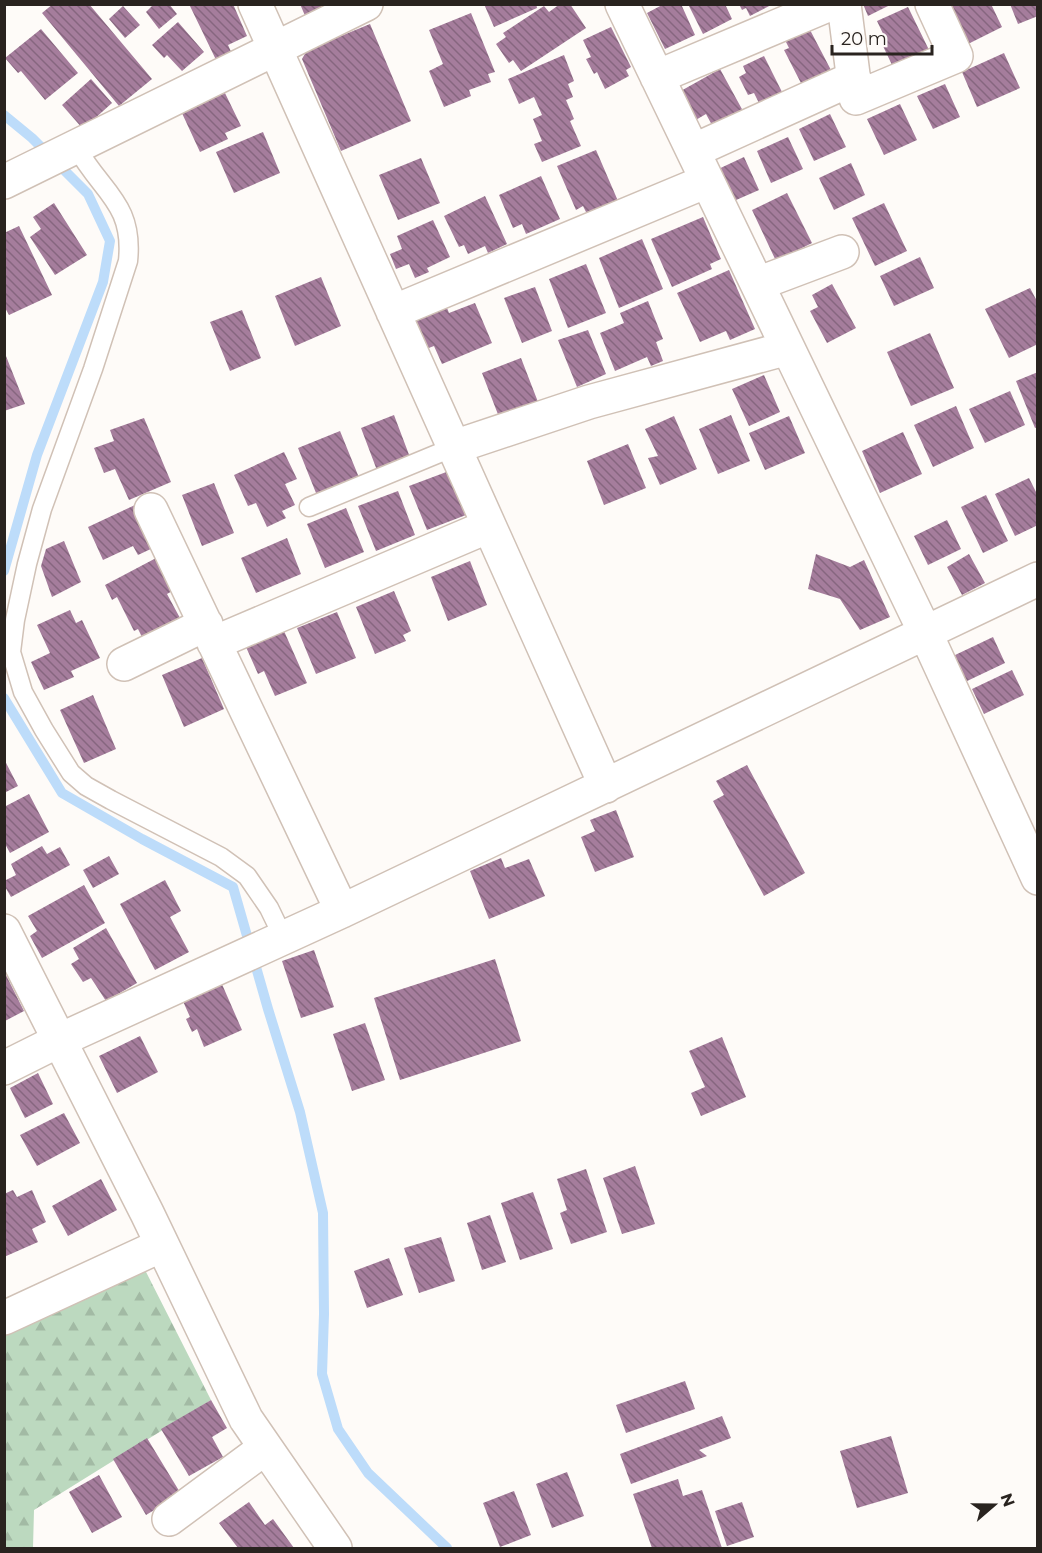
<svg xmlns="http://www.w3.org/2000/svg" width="1042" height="1553" font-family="Montserrat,sans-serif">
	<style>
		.forest { fill: url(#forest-firs) }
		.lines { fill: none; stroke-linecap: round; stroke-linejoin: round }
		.stream { stroke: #bddcfa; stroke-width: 10 }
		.building { fill: url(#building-back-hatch) }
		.lane-casing { stroke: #d0c1b6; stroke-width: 21 }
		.street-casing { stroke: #d0c1b6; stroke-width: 36 }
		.lane { stroke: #fff; stroke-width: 18 }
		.street { stroke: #fff; stroke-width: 33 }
	</style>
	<defs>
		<pattern id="forest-firs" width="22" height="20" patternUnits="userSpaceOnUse" patternTransform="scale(1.5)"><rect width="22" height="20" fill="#bcd9bf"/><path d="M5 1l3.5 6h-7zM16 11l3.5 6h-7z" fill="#a2baa4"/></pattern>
		<pattern id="building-back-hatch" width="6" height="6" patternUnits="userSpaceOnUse" patternTransform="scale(1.5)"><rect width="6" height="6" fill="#a57d9c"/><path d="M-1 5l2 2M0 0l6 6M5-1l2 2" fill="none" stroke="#86667f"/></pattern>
	</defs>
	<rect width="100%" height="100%" fill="#fefbf8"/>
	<path class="forest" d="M143,1266L211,1400L34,1510L33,1548H5L4,1332Z"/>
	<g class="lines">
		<path class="stream" d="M4,115L32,138L88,194L110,241L103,282L37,455L4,571
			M4,698L62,793L142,839L233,887L268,1009L300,1112L323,1213L324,1314L322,1374L338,1429L368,1473L447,1548"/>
	</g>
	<path class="building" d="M53,4H89L152,79L119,106L42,13Z
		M154,4H169L177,14L159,29L146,12Z
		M189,4H233L247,36L228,45L233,56L218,64Z
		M300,4H323L326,9L306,18Z
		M484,4H536L537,8L494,27Z
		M560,4H570L586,28L521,71L513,60L509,63L496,44L506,37L503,33L544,6L549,12Z
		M664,4H681L695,35L665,49L647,13Z
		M688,4H725L732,19L703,34Z
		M739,4H773L750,16L746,8L742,10Z
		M863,4H892L868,16Z
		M949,4H991L1002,27L968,44Z
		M1010,4H1038V16L1018,24Z
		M123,6L140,25L125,38L109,19Z
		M908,7L929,50L893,67L882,44L887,42L877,21Z
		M471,13L495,72L488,74L491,82L469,90L471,96L444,107L429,71L443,64L429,30Z
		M178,22L204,52L182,71L167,55L164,58L152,45Z
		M370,24L411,121L341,151L302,59L307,50Z
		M611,27L631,67L626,70L629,76L605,89L597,72L594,74L586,59L591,57L583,40Z
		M809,28L832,72L803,87L784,50L789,48L785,40Z
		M41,29L78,73L45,100L21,71L18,73L5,58Z
		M1004,53L1020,88L977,107L962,72Z
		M564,55L574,81L568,84L573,97L566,100L574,119L570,121L581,146L542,162L534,144L542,141L533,119L542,115L534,97L519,104L508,79Z
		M764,56L782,92L759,103L754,93L748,95L739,77L746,73L743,66Z
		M720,69L743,111L713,127L706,114L694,121L679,92Z
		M91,79L112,103L83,129L62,105Z
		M945,84L960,117L933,129L917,96Z
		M224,91L241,126L225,133L228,139L200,152L181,111Z
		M900,104L917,140L884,155L867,119Z
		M830,114L846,147L814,161L799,129Z
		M263,132L280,173L234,193L216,152Z
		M788,137L803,169L771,183L757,151Z
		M596,150L618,201L587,214L583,206L576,210L557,166Z
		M744,157L759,190L727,204L712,172Z
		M421,158L440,203L398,220L379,175Z
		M851,163L865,195L834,210L819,178Z
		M541,176L560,219L526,234L522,224L513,228L499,195Z
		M787,193L812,243L776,261L752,210Z
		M485,196L507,244L488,253L485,246L468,254L464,245L459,247L444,216Z
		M54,203L87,255L55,275L30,237L41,229L33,217Z
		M884,203L907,251L875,266L852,218Z
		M703,217L721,259L710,264L712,269L672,287L651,239Z
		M433,220L450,257L427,268L429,272L415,278L409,264L396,269L390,254L402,249L397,236Z
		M19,226L52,295L9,315L4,306V233Z
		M642,239L663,289L619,308L599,258Z
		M920,257L934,288L894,306L880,276Z
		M586,264L606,313L568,328L549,279Z
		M729,270L755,329L730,340L726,331L700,342L677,293Z
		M321,277L341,326L295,346L275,296Z
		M832,284L856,328L827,343L810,311L818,307L812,295Z
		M535,287L552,331L522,343L504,298Z
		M1030,288L1038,303V344L1009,358L985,309Z
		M648,301L663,339L656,342L663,361L651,366L647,357L615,371L600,333L624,323L620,313Z
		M475,303L492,343L442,364L434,346L426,349L414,322L447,308L449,313Z
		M242,310L261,358L230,371L210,322Z
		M588,330L606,374L577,387L558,340Z
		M930,333L954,388L911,406L887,352Z
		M4,351L25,404L4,411Z
		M521,358L538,402L499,417L482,373Z
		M1038,372V427L1035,428L1016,381Z
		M764,375L780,412L749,426L732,389Z
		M1010,391L1025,425L985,443L969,409Z
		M956,406L974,448L933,467L914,425Z
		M394,415L411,460L378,473L361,428Z
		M731,415L750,461L718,474L699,429Z
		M674,416L697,469L660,485L648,458L658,456L645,429Z
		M789,416L805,453L765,470L749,433Z
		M144,418L171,482L129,500L115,469L104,473L94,448L114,441L110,430Z
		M340,431L360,480L318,498L298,448Z
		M903,432L922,474L880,493L862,451Z
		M628,444L646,488L604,505L587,461Z
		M284,452L297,479L285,484L295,505L282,511L286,518L267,527L256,503L248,506L234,475Z
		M449,471L466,515L427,530L409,486Z
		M1029,478L1038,496V525L1015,536L995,494Z
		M214,483L234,533L202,546L182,495Z
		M398,491L415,535L376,551L358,506Z
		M986,495L1008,541L983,553L961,507Z
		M135,505L155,547L138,555L133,546L103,560L88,527Z
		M346,508L364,552L325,568L307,524Z
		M947,520L961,549L928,565L914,536Z
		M287,538L301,574L256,593L241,558Z
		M64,541L81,582L52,597L41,566L46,549Z
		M816,554L850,567L864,560L890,617L860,630L840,599L808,589Z
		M969,554L985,583L962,595L947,567Z
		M158,557L174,590L167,594L180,618L142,637L138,629L134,631L117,597L112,600L105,585Z
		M470,561L487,605L448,621L431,577Z
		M394,591L411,631L403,635L406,641L375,654L356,607Z
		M70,610L76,623L82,620L100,658L71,671L74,677L44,690L31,662L50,653L37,625Z
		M337,612L356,658L316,674L297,628Z
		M284,631L307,683L275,696L264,671L258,674L246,647Z
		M993,637L1005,663L965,682L953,656Z
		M202,658L224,709L184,727L162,675Z
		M1012,670L1024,695L984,714L972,689Z
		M93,695L116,749L84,763L60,710Z
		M4,759L18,786L4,793Z
		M747,765L805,873L764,896L713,801L724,795L716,781Z
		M29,794L49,832L10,853L4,842V807Z
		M616,810L634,857L595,872L581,837L595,831L590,820Z
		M42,846L47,854L60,847L70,865L11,897L4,885V881L16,875L11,864Z
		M109,856L119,874L93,888L83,870Z
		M501,858L505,868L529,859L545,896L489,919L470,871Z
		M165,880L181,911L170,917L189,952L155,970L120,904Z
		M84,885L105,923L42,958L30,936L37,931L28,916Z
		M106,928L137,983L106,1001L91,978L83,982L71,964L79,959L73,948Z
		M314,950L334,1007L301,1018L282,961Z
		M495,959L521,1041L400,1080L374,998Z
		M5,973L24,1011L5,1021Z
		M221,982L242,1030L204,1047L197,1029L192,1032L186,1019L190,1017L182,999Z
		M365,1023L385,1080L352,1091L333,1034Z
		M140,1036L158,1072L117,1093L99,1056Z
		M722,1037L746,1097L701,1116L691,1093L705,1087L689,1051Z
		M38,1073L53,1104L25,1118L10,1088Z
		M64,1113L80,1143L37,1166L20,1135Z
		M635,1166L655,1224L622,1234L603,1178Z
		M586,1169L607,1232L571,1244L560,1213L567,1210L557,1179Z
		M101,1179L117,1210L68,1236L52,1206Z
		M13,1190L17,1197L32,1190L46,1222L32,1229L38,1242L4,1257V1194Z
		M533,1192L553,1249L520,1260L501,1203Z
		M490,1215L506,1262L482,1270L467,1223Z
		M441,1237L455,1281L419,1293L404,1248Z
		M389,1258L403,1295L367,1308L354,1271Z
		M685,1381L695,1409L626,1433L616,1405Z
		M211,1400L227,1428L212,1437L223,1457L189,1476L161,1429Z
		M722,1416L731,1438L699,1450L707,1456L631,1484L620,1454Z
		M891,1436L908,1493L857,1508L840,1451Z
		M147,1438L181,1494L146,1515L113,1459Z
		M567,1472L584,1516L552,1528L536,1484Z
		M99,1475L122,1517L92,1533L69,1492Z
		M678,1479L683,1496L702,1490L722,1548H652L633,1494Z
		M514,1491L531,1535L500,1547L483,1503Z
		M249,1502L265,1525L273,1519L294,1548H238L219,1523Z
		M742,1502L754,1537L727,1546L715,1511Z"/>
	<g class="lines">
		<g class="lane-casing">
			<path id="lane" d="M77,148C101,192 134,203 128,261L93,369L42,509L27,564L15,620L11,652L23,692L44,730L71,773L86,786L111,800L221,857L247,876L269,908L284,939
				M309,507L454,447"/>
		</g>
		<g class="street-casing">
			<path id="street" d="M255,4L606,786
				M622,4L925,632L1038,878
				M844,4L856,98L956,56L932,4
				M657,77L830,4
				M693,151L854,78
				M4,182L366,4
				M757,284L842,252
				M393,312L707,181
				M454,447L589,402L788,348
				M151,510L342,911
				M214,643L489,526
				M124,664L206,624
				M4,931L147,1213L246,1419L335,1548
				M4,1068L60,1040L342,911L1038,579
				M4,1318L162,1245
				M169,1519L265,1448"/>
		</g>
		<use href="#lane" class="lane"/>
		<use href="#street" class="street"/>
	</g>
	<rect width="1042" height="1553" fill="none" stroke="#29231f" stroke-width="12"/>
	<g transform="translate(994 1505) rotate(70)" stroke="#fefbf8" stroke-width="4.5" paint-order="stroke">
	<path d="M0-4.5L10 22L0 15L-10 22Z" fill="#29231f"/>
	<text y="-9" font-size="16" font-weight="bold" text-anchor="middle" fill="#29231f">N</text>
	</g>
	<path d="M832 45v9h100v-9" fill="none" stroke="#29231f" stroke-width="3"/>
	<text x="841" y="45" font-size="18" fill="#29231f" stroke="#fefbf8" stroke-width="4.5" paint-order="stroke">20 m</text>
</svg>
